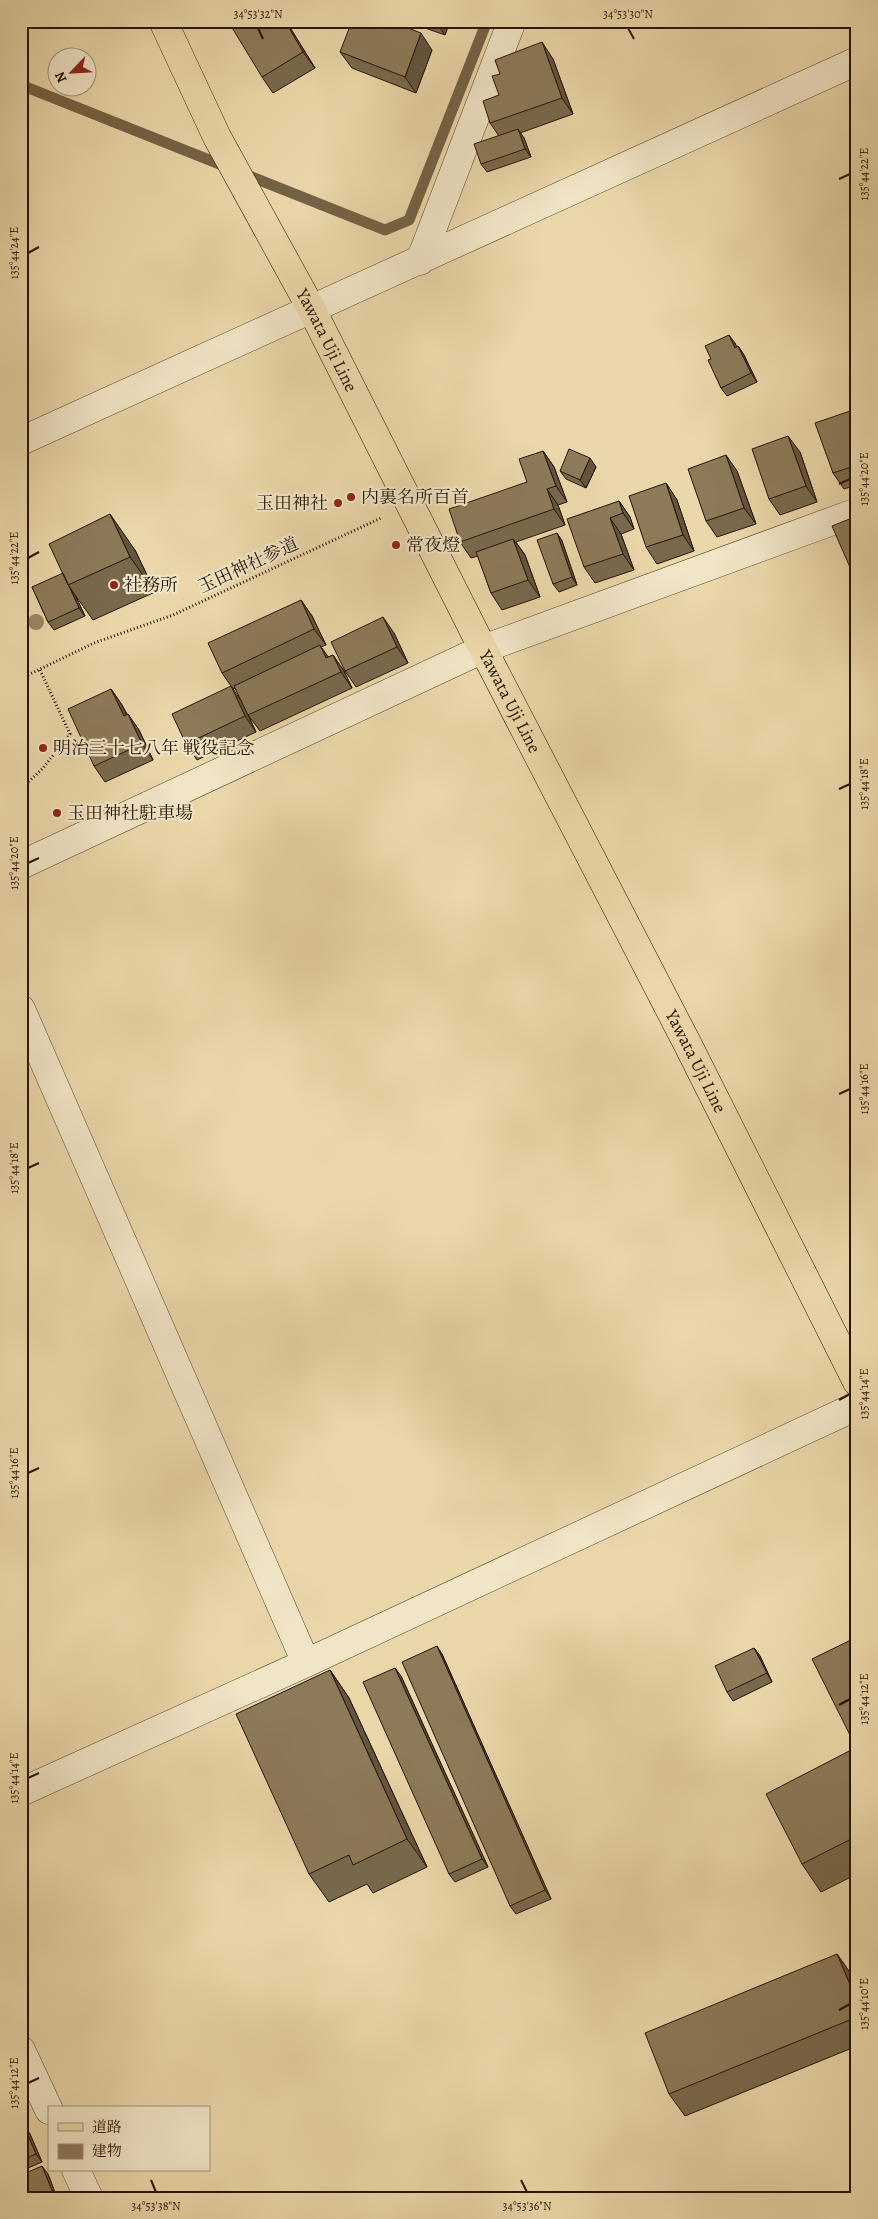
<svg xmlns="http://www.w3.org/2000/svg" width="878" height="2219" font-family="Alegreya,'Noto Serif JP',serif">
	<style>
		.lines { fill: none; stroke-linecap: round; stroke-linejoin: round }
		.stream { stroke: #746245; stroke-width: 11 }
		.minor-casing { stroke: #58462c; stroke-width: 29 }
		.primary-casing { stroke: #271503; stroke-width: 29 }
		.path { stroke: #271503; stroke-width: 3; stroke-dasharray: 1 2.5; stroke-linecap: butt }
		.minor { stroke: #f1e5c7; stroke-width: 28 }
		.primary { stroke: #ead7a9; stroke-width: 28 }
		.tree { fill: #9a8764 }
		.wall { fill: #78694d; stroke: #271503 }
		.shaded-wall { fill: #62553e; stroke: #271503 }
		.building { fill: #8c7a59; stroke: #271503 }
		.ticks { fill: none; stroke: #271503; stroke-width: 2 }
		.poi-dot { fill: #8f2418; stroke: #f1e5c7; stroke-width: 2 }
		.labels { text-anchor: middle; dominant-baseline: central; stroke-width: 4.5; stroke-linejoin: round; paint-order: stroke }
		.street-label { font-size: 18px; fill: #271503; stroke: #f1e5c7 }
		.poi-label { font-size: 18px; fill: #271503; stroke: #f1e5c7; text-anchor: start }
		.neatline { fill: none; stroke: #271503; stroke-width: 2 }
		.ticks-label { font-size: 12px; text-anchor: middle; fill: #271503 }
	</style>
	<rect width="100%" height="100%" fill="#ead7a9"/>
	<filter id="stains"><feTurbulence type="fractalNoise" baseFrequency=".004" numOctaves="4"/><feColorMatrix values="0 0 0 0 .2 0 0 0 0 .09 0 0 0 0 .02 0 0 0 .5 -.17"/></filter>
	<radialGradient id="worn" r=".72"><stop offset=".6" stop-color="#630" stop-opacity="0"/><stop offset="1" stop-color="#630" stop-opacity=".3"/></radialGradient>
	<g class="lines">
		<path class="stream" d="M21,85L385,230L409,220L487,21"/>
		<g class="minor-casing">
			<path id="minor" d="M420,261L512,21
				M21,441L857,61
				M21,865L483,649L857,512
				M21,1009L306,1663
				M21,1792L306,1663L857,1406
				M21,2050L49,2110
				M76,2170L89,2198"/>
		</g>
		<g class="primary-casing">
			<g id="primary">
				<path id="s1" d="M163,21L217,137L312,310L483,649L687,1043L857,1382"/>
			</g>
		</g>
		<path class="path" d="M28,675L94,643L173,615L381,518
			M21,789L43,768L70,734L40,670"/>
		<use href="#minor" class="minor"/>
		<use href="#primary" class="primary"/>
	</g>
	<circle class="tree" cx="36" cy="622" r="8"/>
	<path class="wall" d="M286,21L315,68L273,93L262,77Z
		M405,21H450L445,35Z
		M432,50L416,93L352,68L340,52Z
		M553,59L573,114L520,133L524,138L531,157L487,172L481,164L499,136L490,123L499,95Z
		M735,343L736,347L738,346L744,355L757,382L727,396L721,388L711,359Z
		M857,416V485L844,489L833,473Z
		M543,451L554,467L567,502L558,505L565,525L516,542L525,555L540,597L502,610L491,593L478,556L471,558L460,542L527,482Z
		M800,452L817,502L780,515L769,499Z
		M596,467L586,488L566,479L560,471Z
		M737,471L756,524L717,537L706,521Z
		M666,483L677,500L694,551L657,564L646,547Z
		M619,501L630,517L634,529L621,534L634,570L595,583L584,567Z
		M857,516V579L852,572Z
		M557,533L562,541L577,585L559,592L553,584Z
		M135,550L155,592L93,620L75,595L85,616L54,630L48,622L32,587Z
		M301,600L312,616L326,645L321,647L328,657L333,655L344,671L352,688L260,731L248,715L243,704L256,732L197,760L186,744L242,702L235,688L233,689L222,673Z
		M394,633L408,663L356,687L345,671Z
		M111,689L122,705L127,714L139,730L153,760L105,782L94,766Z
		M857,1637V1874L821,1892L802,1864L856,1748Z
		M754,1648L760,1656L772,1682L733,1701L727,1692Z
		M442,1654L551,1899L516,1914L510,1906Z
		M330,1670L349,1698L427,1867L373,1893L367,1884L329,1902L309,1874Z
		M401,1676L488,1867L455,1882L449,1874Z
		M837,1954L853,1977L857,1985V2046L685,2116L669,2094Z
		M21,2117L25,2126H24L30,2134L42,2162L21,2171Z
		M48,2174L57,2198H21Z"/>
	<path class="shaded-wall" d="M285,21H286L315,68L303,52Z
		M435,21H450L445,35Z
		M421,33L432,50L416,93L405,77Z
		M542,42L553,59L573,114L562,98Z
		M518,129L524,138L531,157L525,149Z
		M729,335L735,343L741,356L735,348Z
		M738,346L744,355L757,382L751,373Z
		M788,436L800,452L817,502L806,486Z
		M543,451L554,467L567,502L556,486Z
		M726,455L737,471L756,524L744,508Z
		M590,458L596,467L586,488L580,480Z
		M666,483L677,500L694,551L683,535Z
		M547,489L558,505L565,525L554,509Z
		M619,501L630,517L634,529L623,513Z
		M110,514L135,550L155,592L130,557Z
		M610,518L621,534L634,570L623,554Z
		M557,533L562,541L577,585L572,577Z
		M513,539L525,555L540,597L528,580Z
		M69,586L75,595L85,616L79,608Z
		M301,600L312,616L326,645L314,629Z
		M383,617L394,633L408,663L397,647Z
		M320,645L331,661L326,658Z
		M333,655L344,671L352,688L341,672Z
		M231,686L242,702L256,732L245,716Z
		M111,689L122,705L135,732L124,716Z
		M128,714L139,730L153,760L142,744Z
		M437,1646L442,1654L551,1899L545,1890Z
		M754,1648L760,1656L772,1682L767,1673Z
		M395,1668L401,1676L488,1867L482,1859Z
		M330,1670L349,1698L427,1867L407,1839Z
		M837,1954L853,1977L857,1985V2001Z
		M24,2126L30,2134L42,2162L36,2154Z
		M42,2166L48,2174L57,2198H56L53,2193Z"/>
	<path class="building" d="M228,21H285L303,52L262,77Z
		M352,21H390L421,33L405,77L340,52Z
		M542,42L562,98L490,123L483,101L499,95L492,76L500,74L495,60Z
		M518,129L525,149L481,164L474,144Z
		M729,335L735,348L738,346L751,373L721,388L708,360L711,359L705,346Z
		M853,410L857,422V465L833,473L815,423Z
		M788,436L806,486L769,499L752,449Z
		M569,449L590,458L580,480L560,471Z
		M543,451L556,486L547,489L554,509L460,542L449,509L527,482L519,459Z
		M726,455L744,508L706,521L688,469Z
		M666,483L683,535L646,547L629,496Z
		M619,501L623,513L610,518L623,554L584,567L567,519Z
		M110,514L130,557L68,585L49,544Z
		M857,516V570L852,572L832,526Z
		M557,533L572,577L553,584L537,540Z
		M513,539L528,580L491,593L476,552Z
		M63,573L79,608L48,622L32,587Z
		M301,600L314,629L222,673L208,643Z
		M383,617L397,647L345,671L331,642Z
		M320,645L326,658L333,655L341,672L248,715L234,686Z
		M231,686L245,716L186,744L172,714Z
		M111,689L124,716L128,714L142,744L94,766L68,709Z
		M857,1637V1747H856L812,1659Z
		M437,1646L545,1890L510,1906L402,1662Z
		M754,1648L767,1673L727,1692L715,1666Z
		M395,1668L482,1859L449,1874L363,1682Z
		M330,1670L407,1839L353,1865L349,1855L309,1874L236,1714Z
		M857,1747V1836L802,1864L766,1794Z
		M837,1954L857,2001V2017L669,2094L645,2033Z
		M24,2126L36,2154L21,2160V2127Z
		M42,2166L53,2193L42,2198H21V2175Z"/>
	<path class="ticks" d="M258,28L263,39M628,28L634,39M839,179L850,174M28,253L39,247M839,484L850,479M28,558L39,552M839,789L850,784M28,863L39,858M839,1094L850,1089M28,1168L39,1163M839,1400L850,1394M28,1473L39,1468M839,1705L850,1699M28,1778L39,1773M839,2010L850,2004M28,2083L39,2078M151,2180L156,2192M521,2180L527,2192"/>
	<g class="poi-dot">
		<circle cx="351" cy="497" r="5"/>
		<circle cx="338" cy="503" r="5"/>
		<circle cx="396" cy="545" r="5"/>
		<circle cx="114" cy="585" r="5"/>
		<circle cx="43" cy="748" r="5"/>
		<circle cx="57" cy="813" r="5"/>
	</g>
	<g class="labels">
		<g class="street-label">
			<text stroke="none"><textPath href="#s1" startOffset="359">Yawata Uji Line</textPath></text>
			<text transform="translate(248 565) rotate(-25)">玉田神社参道</text>
			<text stroke="none"><textPath href="#s1" startOffset="764">Yawata Uji Line</textPath></text>
			<text stroke="none"><textPath href="#s1" startOffset="1169">Yawata Uji Line</textPath></text>
		</g>
		<g class="poi-label">
			<text x="361" y="497">内裏名所百首</text>
			<text x="328" y="503" text-anchor="end">玉田神社</text>
			<text x="406" y="545">常夜燈</text>
			<text x="124" y="585">社務所</text>
			<text x="53" y="748">明治三十七八年 戦役記念</text>
			<text x="67" y="813">玉田神社駐車場</text>
		</g>
	</g>
	<rect width="878" height="2219" fill="none" stroke="#ead7a9" stroke-width="55"/>
	<rect x="48" y="2106" width="162" height="65" fill="#f1e5c7" stroke="#a09279"/>
	<rect x="58" y="2123" width="25" height="8" fill="#ead7a9" stroke="#a09279"/>
	<text x="92" y="2132" font-size="15" fill="#271503">道路</text>
	<rect x="58" y="2144" width="25" height="15" fill="#8c7a59" stroke="#a09279"/>
	<text x="92" y="2156" font-size="15" fill="#271503">建物</text>
	<g transform="translate(72 72) rotate(245)"><circle r="24" fill="#f1e5c7" stroke="#a09279"/>
	<path d="M0-4L9 19L0 12L-9 19Z" fill="#8f2418"/>
	<text y="-8" font-size="14" font-weight="bold" text-anchor="middle" fill="#271503">N</text>
	</g>
	<rect x="28" y="28" width="822" height="2164" class="neatline"/>
	<g class="ticks-label">
		<text x="258" y="18">34°53'32"N</text>
		<text x="628" y="18">34°53'30"N</text>
		<text transform="translate(864 174) rotate(-90)" y="4">135°44'22"E</text>
		<text transform="translate(14 253) rotate(-90)" y="4">135°44'24"E</text>
		<text transform="translate(864 479) rotate(-90)" y="4">135°44'20"E</text>
		<text transform="translate(14 558) rotate(-90)" y="4">135°44'22"E</text>
		<text transform="translate(864 784) rotate(-90)" y="4">135°44'18"E</text>
		<text transform="translate(14 863) rotate(-90)" y="4">135°44'20"E</text>
		<text transform="translate(864 1089) rotate(-90)" y="4">135°44'16"E</text>
		<text transform="translate(14 1168) rotate(-90)" y="4">135°44'18"E</text>
		<text transform="translate(864 1394) rotate(-90)" y="4">135°44'14"E</text>
		<text transform="translate(14 1473) rotate(-90)" y="4">135°44'16"E</text>
		<text transform="translate(864 1699) rotate(-90)" y="4">135°44'12"E</text>
		<text transform="translate(14 1778) rotate(-90)" y="4">135°44'14"E</text>
		<text transform="translate(864 2004) rotate(-90)" y="4">135°44'10"E</text>
		<text transform="translate(14 2083) rotate(-90)" y="4">135°44'12"E</text>
		<text x="156" y="2210">34°53'38"N</text>
		<text x="527" y="2210">34°53'36"N</text>
	</g>
	<rect width="100%" height="100%" filter="url(#stains)"/>
	<rect width="100%" height="100%" fill="url(#worn)"/>
</svg>
